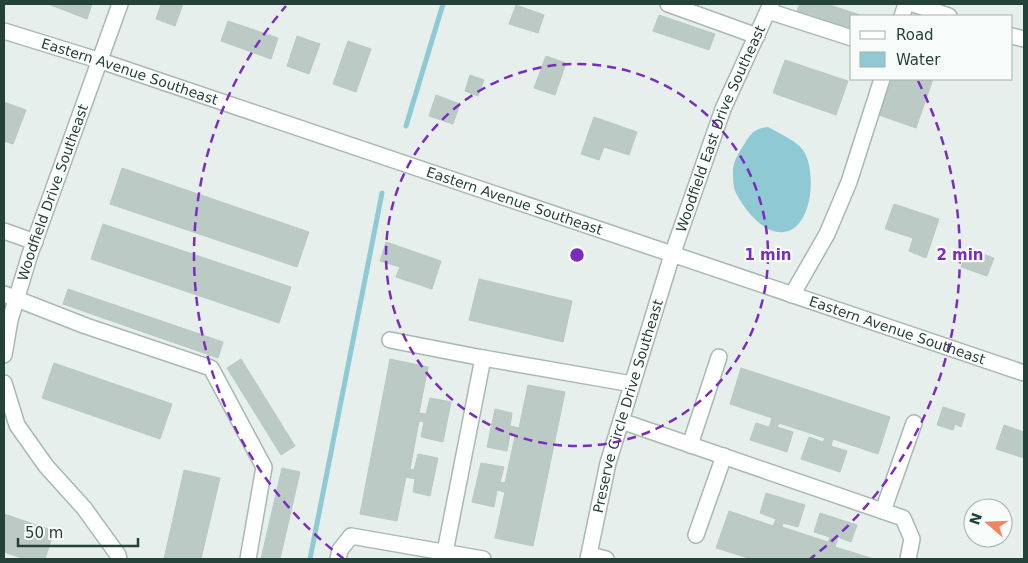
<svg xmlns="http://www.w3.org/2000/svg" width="1028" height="563" font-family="'DejaVu Sans',sans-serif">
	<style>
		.water { fill: #8ec9d4 }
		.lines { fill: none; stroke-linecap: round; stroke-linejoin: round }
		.stream { stroke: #8ec9d4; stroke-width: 5 }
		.building { fill: #bbcac4; stroke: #b8c9c2 }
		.minor-casing { stroke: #a8b8b2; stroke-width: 18 }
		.minor { stroke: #fff; stroke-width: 15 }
		.ring { fill: none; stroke: #7b2cbf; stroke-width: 2.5; stroke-dasharray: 9 6 }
		.labels { text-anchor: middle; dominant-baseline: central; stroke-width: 4.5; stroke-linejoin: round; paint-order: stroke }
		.street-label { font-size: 14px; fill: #24423a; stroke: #f7fbf9 }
		.centre { fill: #7b2cbf; stroke: #f7fbf9; stroke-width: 2.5 }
		.ring-label { font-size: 15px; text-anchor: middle; font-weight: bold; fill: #7b2cbf; stroke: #f7fbf9; stroke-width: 4.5; stroke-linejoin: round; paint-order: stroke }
	</style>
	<rect width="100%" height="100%" fill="#e6efeb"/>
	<path class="water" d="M768,127C778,133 797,141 803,150C817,170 813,228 784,232C764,235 744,209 736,193C733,188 733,177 733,171C733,161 740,151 745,143C751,133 756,128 768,127Z"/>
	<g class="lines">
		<path class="stream" d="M406,126L443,4
			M310,559L382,193"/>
	</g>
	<path class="building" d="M48,4H92L87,19Z
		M161,4H183L175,26L156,19Z
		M800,4H827L863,16H852V29L797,11Z
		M516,5L544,15L538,33L509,24Z
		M659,15L715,34L709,50L653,31Z
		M228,21L278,38L271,59L221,41Z
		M297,36L320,44L309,74L287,66Z
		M348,41L371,49L356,92L333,84Z
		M546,56L566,63L555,95L534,88Z
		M785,60L848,81L836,115L773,93Z
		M470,75L484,80L478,96L465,91Z
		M892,79H933L916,128L879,115Z
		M436,95L460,104L453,124L429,116Z
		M4,102L26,110L13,144L4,141Z
		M594,117L637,132L629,155L604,147L599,160L581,154Z
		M122,168L309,232L297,267L110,204Z
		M894,204L939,219L926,258L909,251L913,238L885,229Z
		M103,224L291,287L279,323L91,259Z
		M386,242L441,261L432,289L396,277L400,267L380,261Z
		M968,249L994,258L987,276L961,267Z
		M479,279L572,301L563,342L469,320Z
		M68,289L223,342L218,358L63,304Z
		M241,359L295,446L281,455L227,368Z
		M390,359L428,367L419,413L426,414L430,398L451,402L443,442L421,437L424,422L419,421L410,469L414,470L418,454L438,458L430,496L413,492L415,479L406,477L397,521L360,514Z
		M54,363L172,404L160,439L42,398Z
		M741,368L890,417L878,454L833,439L831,446L847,451L840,472L801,459L809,437L823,442L825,438L779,423L777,427L793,432L787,452L750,440L756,423L769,427L772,418L730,404Z
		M528,385L565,392L533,546L495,538L505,492L497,490L494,507L472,502L481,463L504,467L500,482L505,483L515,436L510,435L507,451L487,447L495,409L512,413L510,426L519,428Z
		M943,407L965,414L961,427L955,424L953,430L937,425Z
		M1004,425L1024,432V458L996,449Z
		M282,468L300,472L280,559H261Z
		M184,470L220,478L201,559H164Z
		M766,493L805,505L798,527L783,523L782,527L828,542L830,537L814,532L820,513L857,525L851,542L838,537L835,547L874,559H751L716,548L729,511L773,526L776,519L760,513Z
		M4,514L54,531L45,559H25L4,552Z"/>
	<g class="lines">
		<g class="minor-casing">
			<g id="minor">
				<path d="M668,4L757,36"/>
				<path d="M913,4L949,16"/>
				<path d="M768,11L852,38"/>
				<path d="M902,16L906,4"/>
				<path id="s1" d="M4,31L101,61L1024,373"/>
				<path d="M1012,36L1024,39"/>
				<path d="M4,231L35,242"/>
				<path d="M4,294L86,326L211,368L264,467L248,559"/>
				<path d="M792,295L827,234L849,182L882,79"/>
				<path d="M390,340L483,358"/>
				<path id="s2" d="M4,355L10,320L30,254L120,4"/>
				<path d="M4,383L17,425L46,466L84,508L118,555L119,559"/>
				<path d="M621,421L903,518L912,539L908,559"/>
				<path d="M690,445L719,357"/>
				<path d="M883,511L914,423"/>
				<path d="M696,535L724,456"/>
				<path d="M445,552L483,358L632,384"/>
				<path d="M590,555L606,559"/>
				<path d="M338,559L340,550L351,536L483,559"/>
				<path id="s3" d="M588,559L608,463L672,255L723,109L771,4"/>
			</g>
		</g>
		<use href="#minor" class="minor"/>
	</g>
	<g class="ring">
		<circle cx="577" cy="255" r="191"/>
		<path d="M344 559A383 383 0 0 1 286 6M918 81A383 383 0 0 1 810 559"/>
	</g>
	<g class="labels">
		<g class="street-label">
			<text stroke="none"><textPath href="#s1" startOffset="132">Eastern Avenue Southeast</textPath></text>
			<text stroke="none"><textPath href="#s3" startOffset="451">Woodfield East Drive Southeast</textPath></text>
			<text stroke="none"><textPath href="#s2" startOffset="170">Woodfield Drive Southeast</textPath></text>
			<text stroke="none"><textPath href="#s1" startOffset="538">Eastern Avenue Southeast</textPath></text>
			<text stroke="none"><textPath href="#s1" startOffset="942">Eastern Avenue Southeast</textPath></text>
			<text stroke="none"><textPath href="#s3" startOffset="158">Preserve Circle Drive Southeast</textPath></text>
		</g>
	</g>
	<circle cx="577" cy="255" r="8" class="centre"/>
	<g class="ring-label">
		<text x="768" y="260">1 min</text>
		<text x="960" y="260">2 min</text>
	</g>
	<rect width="1028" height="563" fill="none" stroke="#24423a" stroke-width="10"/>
	<rect x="850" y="15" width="162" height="65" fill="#f7fbf9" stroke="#a3b1ad"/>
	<rect x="860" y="31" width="25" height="8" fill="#ffffff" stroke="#a3b1ad"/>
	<text x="896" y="40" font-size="15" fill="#24423a">Road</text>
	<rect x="860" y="52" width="25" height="15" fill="#8ec9d4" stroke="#a3b1ad"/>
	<text x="896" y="65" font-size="15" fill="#24423a">Water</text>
	<g transform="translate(988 523) rotate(289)"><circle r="24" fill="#f7fbf9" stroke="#a3b1ad"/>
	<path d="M0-4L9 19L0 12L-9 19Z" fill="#f4845f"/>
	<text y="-8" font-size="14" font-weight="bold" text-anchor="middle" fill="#24423a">N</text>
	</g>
	<path d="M18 538v8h120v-8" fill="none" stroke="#24423a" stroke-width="2.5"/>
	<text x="25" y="538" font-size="15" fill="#24423a" stroke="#f7fbf9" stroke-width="4" paint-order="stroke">50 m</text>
</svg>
